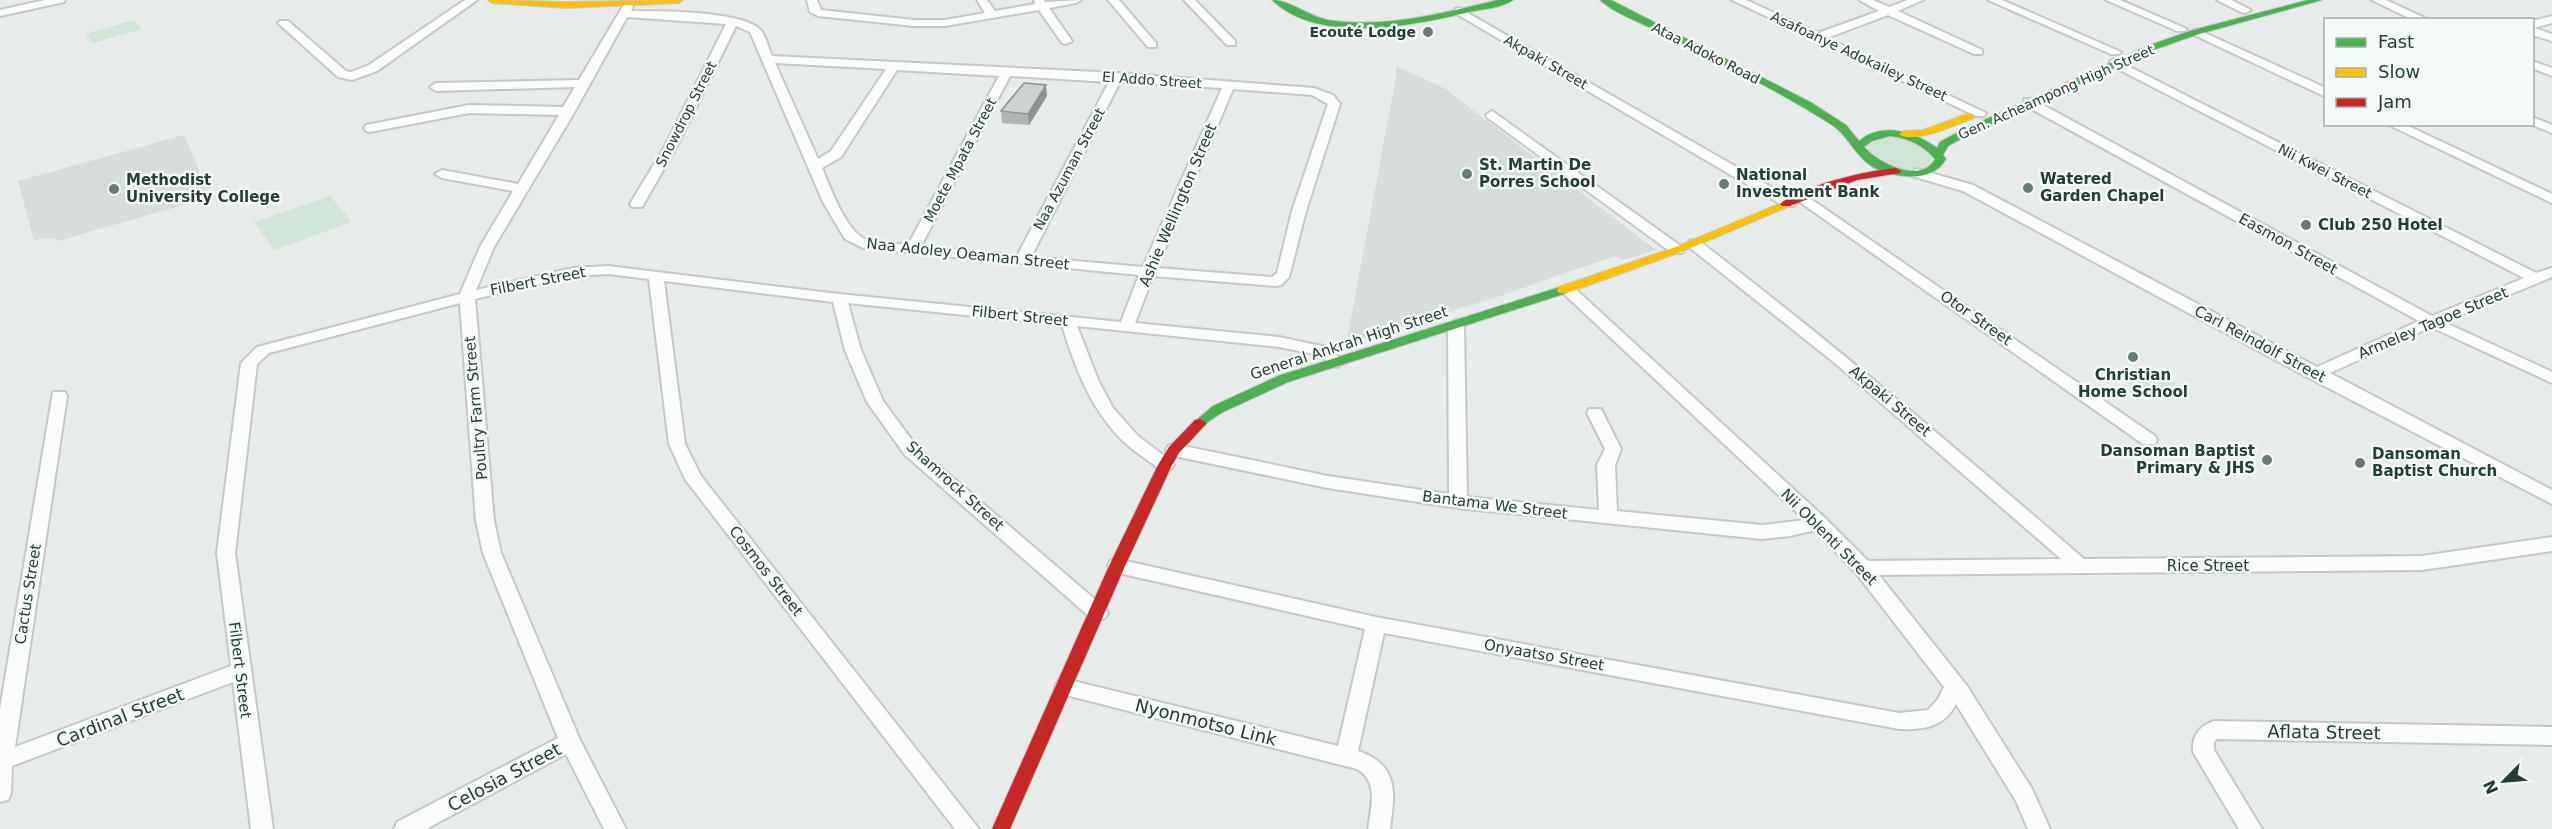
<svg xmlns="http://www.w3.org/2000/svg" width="2552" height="829" font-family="'DejaVu Sans',sans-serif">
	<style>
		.built { fill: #d5dcd9 }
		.green { fill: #d1e3d6 }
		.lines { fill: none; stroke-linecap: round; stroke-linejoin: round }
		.street-casing { stroke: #c4c8c6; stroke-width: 4 }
		.fast-casing { stroke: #c3c9c6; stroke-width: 2 }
		.slow-casing { stroke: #c3c9c6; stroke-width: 2 }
		.jam-casing { stroke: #c3c9c6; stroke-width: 2 }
		.street { fill: #fbfcfc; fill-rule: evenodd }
		.fast { fill: #4caf50; fill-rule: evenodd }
		.slow { fill: #ffc107; fill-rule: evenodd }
		.jam { fill: #c62828; fill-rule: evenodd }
		.wall { fill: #b1b5b3 }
		.shaded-wall { fill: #909392 }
		.building { fill: #ced2d0; stroke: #909392; stroke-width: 1.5 }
		.poi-dot { fill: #697b75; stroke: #f5faf7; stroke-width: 2 }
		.labels { text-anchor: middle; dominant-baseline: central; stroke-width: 5; stroke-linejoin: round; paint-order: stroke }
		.far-poi-label { font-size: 14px; font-weight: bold; fill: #253e37; stroke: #f5faf7; text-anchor: end }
		.far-street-label { font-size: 14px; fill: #253e37; stroke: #f5faf7 }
		.poi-label { font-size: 15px; font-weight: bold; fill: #253e37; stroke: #f5faf7; text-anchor: start }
		.street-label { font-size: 15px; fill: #253e37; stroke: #f5faf7 }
		.near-street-label { font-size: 18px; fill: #253e37; stroke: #f5faf7 }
	</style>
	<rect width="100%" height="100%" fill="#e7ebe9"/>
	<path class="built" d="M1396,66L1444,88L1656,250L1623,260L1615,256L1497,297L1365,338L1347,340L1396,77Z
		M184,135L211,197L58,241L52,238L34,240L18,181Z"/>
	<path class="green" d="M134,20L142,29L93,43L85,34Z
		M1880,137H1900L1935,153L1929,168C1898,171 1890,169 1867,149L1868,144Z
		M330,196L352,222L274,250L254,222Z
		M2147,367L2176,384L2152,398L2123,380Z"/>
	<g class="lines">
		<g class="street-casing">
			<path id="street" d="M45,0H65L64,2L0,16V10Z
				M465,0H477L377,71L352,80L338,77L278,23L280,21H288L346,71L351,72L369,65Z
				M807,0H817L821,10L914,20H945L985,13L977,0H987L995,11L1035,4L1034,0H1044L1045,2L1081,0L1076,3L1049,8L1072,41L1066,44L1062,43L1039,10L945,26H914L818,16L810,12Z
				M1108,0H1119L1156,43V47H1148Z
				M1184,0H1195L1235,41V45H1227Z
				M1732,0H1746L1818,33L1879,11L1859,0H1873L1889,7L1908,0H1923L1898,11L1982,50V54H1974L1888,15L1827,38L1986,113L1984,116H1976Z
				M1988,0H2002L2121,52L2119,54H2111Z
				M2106,0H2120L2187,29L2185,31H2177Z
				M2217,0H2231L2251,10L2245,13L2241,12Z
				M2372,0H2386L2429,20H2413Z
				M628,3L633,6L631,11C660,11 734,11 757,27C765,32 768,47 772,56L1117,73L1314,88L1333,95L1340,104L1306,211L1289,277L1281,285L1276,286L1153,276L1135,323L1279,337L1326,347L1345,362L1337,367L1315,354L1279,347L1077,326L1099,382L1113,408L1138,436L1171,461L1174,465L1171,469H1159C1147,459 1133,451 1122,440C1090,408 1075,367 1062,325L848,303L861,350L883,401L917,447L1105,608L1108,613L1105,618L1098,620L1091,618L905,455L867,402L845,350L833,302L664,281L685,444L701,476L979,829H955L685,479L669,444L649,279L608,274L573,276L475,299L494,521L501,553L580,740L626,829H604L566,754L426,829H394L397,822L558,738L483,553L476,521L460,303L269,353L257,364L235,553L273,829H251L233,682L12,766L11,793L8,800L0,802V709L53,392H65L67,396L15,747L231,666L217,553L241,363L257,347L460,294L480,247L513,191L442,178L435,174L442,170L518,184L559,115L469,113L370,132L366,131L364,128L366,125L469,105L563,107L575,87L436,91L430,87L436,83L579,80L623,6ZM627,17L726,24L665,146L630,204L632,207H642L677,146L736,26L750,32L823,202L845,239L863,248L1139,275L1121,322L839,294L608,266L573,268L476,290L494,247L575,111ZM775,63L886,69L831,151L818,159ZM897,70L999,76L908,245C895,243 877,244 865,239C846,231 830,187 822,168L841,157ZM1010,76L1109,82L1017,256L921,246ZM1120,82L1222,88L1143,267L1031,257ZM1233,89L1312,95L1328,104L1292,211L1277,273L1272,277L1157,268Z
				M1459,8L1794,200L1796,203L1794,206H1784L1455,13V9Z
				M2552,16V23L2534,28L2552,34V41L2532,35V21Z
				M2196,29L2326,88V97L2192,34L2190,32Z
				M2114,59L2536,273L2552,268V277L2444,322L2552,372V383L2431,327L2330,373L2552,490V504L2309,378L1963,191L1912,176L1910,173L1917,169L1973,185L2317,367L2419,321L2024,105V99H2032L2432,316L2524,278L2110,65V61Z
				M2532,61L2552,68V76L2532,68Z
				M1492,111L1682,247L1684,250L1682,253H1672L1488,118L1486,115Z
				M2532,117L2552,125V133L2530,124H2532Z
				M2387,124H2404L2552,194V203Z
				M1802,193L2155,436L2157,440L2155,444H2143L1797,200L1795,197Z
				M1694,240L1699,241C1832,342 1958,450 2084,559L2422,556L2552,537V551L2422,570L1879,575L1967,686L2032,789L2050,829H2028L2016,801L1956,704C1944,727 1924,730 1899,729L1384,633L1358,751C1399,765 1395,792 1390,829H1368C1371,808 1379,781 1357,769L1058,693L1055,687L1058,681L1065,679L1338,746L1365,629L1110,571L1108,566L1110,561L1117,559L1376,617L1899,713L1928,710L1938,699L1944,687L1856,573L1815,530L1790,536L1762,539L1458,508L1328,488L1174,456L1168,454L1166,450L1168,446L1174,444L1328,476L1449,494L1448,325L1456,320L1464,325L1467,497L1599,510L1597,465L1605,449L1587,413L1589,409H1601L1621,449L1615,465L1617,511L1762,525L1805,520L1562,292L1560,289L1567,285L1572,286L1825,518L1868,561L2061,559L1836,364L1689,247L1687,244L1689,241Z
				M2214,721L2552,727V745L2217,739L2214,742V750L2262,829H2239L2193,752C2192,736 2199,726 2214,721Z"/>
		</g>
		<g class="fast-casing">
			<path id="fast" d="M1272,0C1290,0 1308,16 1328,20C1385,29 1443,13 1498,0H1513C1502,8 1483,9 1469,12C1412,26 1319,45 1272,0Z
				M1600,0H1611L1812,103L1846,125L1859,141C1882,121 1915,132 1937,148L1940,142L1962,130L2150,45L2193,30L2308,0H2322L2199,34L2156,49L1970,134L1948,146L1943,155L1946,159C1932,183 1900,178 1877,169C1857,160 1849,136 1832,125C1778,90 1720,63 1664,34C1644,24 1615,14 1600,0ZM1890,136C1908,138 1923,145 1935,159C1921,185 1878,163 1864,147L1872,141Z
				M1563,286L1567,287L1569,290L1567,293L1288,382L1223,412L1200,427L1193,423L1213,406L1278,376Z"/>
		</g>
		<g class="slow-casing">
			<path id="slow" d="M488,0L566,2L683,0L679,3L566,8L492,3Z
				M1970,113L1975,116L1974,118C1957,124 1914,145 1899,134L1904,131L1923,130Z
				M1786,201L1790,202V206L1681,252L1567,293H1559L1557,290L1559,287L1673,248Z"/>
		</g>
		<g class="jam-casing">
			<path id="jam" d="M1896,168L1901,171L1900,173L1857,180L1790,206H1782L1780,204C1800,186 1869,170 1896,168Z
				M1200,419L1207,423L1179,453L1172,465L1125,566L1010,829H992L1109,566L1158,465L1169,447L1195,420Z"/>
		</g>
		<use href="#street" class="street"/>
		<use href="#fast" class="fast"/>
		<use href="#slow" class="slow"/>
		<use href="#jam" class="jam"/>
	</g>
	<path class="wall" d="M1047,96L1029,125L1002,123L1001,111Z"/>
	<path class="shaded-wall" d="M1046,85L1047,96L1029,125L1028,114Z"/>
	<path class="building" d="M1024,83L1046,85L1028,114L1001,111Z"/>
	<g class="poi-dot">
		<circle cx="1428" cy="32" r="6"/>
		<circle cx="1467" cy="174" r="6"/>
		<circle cx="1724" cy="184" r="6"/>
		<circle cx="2028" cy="188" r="6"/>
		<circle cx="114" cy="189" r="6"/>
		<circle cx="2306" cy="225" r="6"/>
		<circle cx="2133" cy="357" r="6"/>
		<circle cx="2267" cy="460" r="6"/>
		<circle cx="2360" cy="463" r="6"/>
	</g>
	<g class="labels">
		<g class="far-poi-label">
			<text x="1416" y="32">Ecouté Lodge</text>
		</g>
		<g class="far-street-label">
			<text transform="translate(1706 53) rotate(27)">Ataa Adoko Road</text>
			<text transform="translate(1859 56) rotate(25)">Asafoanye Adokailey Street</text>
			<text transform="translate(1546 62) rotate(30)">Akpaki Street</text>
			<text transform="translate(1152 80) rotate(4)">El Addo Street</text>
			<text transform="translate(2056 92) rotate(-24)">Gen. Acheampong High Street</text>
			<text transform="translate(686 114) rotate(-63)">Snowdrop Street</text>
			<text transform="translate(960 160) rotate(-62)">Moete Mpata Street</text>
			<text transform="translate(1069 169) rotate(-62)">Naa Azuman Street</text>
			<text transform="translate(2325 171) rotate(27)">Nii Kwei Street</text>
		</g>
		<g class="poi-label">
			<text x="1479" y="165">St. Martin De<tspan x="1479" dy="17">Porres School</tspan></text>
			<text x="1736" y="175">National<tspan x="1736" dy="17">Investment Bank</tspan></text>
			<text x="2040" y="179">Watered<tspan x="2040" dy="17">Garden Chapel</tspan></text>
			<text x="126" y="180">Methodist<tspan x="126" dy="17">University College</tspan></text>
			<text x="2318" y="225">Club 250 Hotel</text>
			<text x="2133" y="375" text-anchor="middle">Christian<tspan x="2133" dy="17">Home School</tspan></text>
			<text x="2255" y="451" text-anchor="end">Dansoman Baptist<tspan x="2255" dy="17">Primary &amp; JHS</tspan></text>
			<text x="2372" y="454">Dansoman<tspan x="2372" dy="17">Baptist Church</tspan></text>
		</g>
		<g class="street-label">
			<text transform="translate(1178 205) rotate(-67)">Ashie Wellington Street</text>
			<text transform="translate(2288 244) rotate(29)">Easmon Street</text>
			<text transform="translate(968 254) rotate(6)">Naa Adoley Oeaman Street</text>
			<text transform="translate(538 281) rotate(-11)">Filbert Street</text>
			<text transform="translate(1020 316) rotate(6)">Filbert Street</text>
			<text transform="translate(1976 318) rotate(35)">Otor Street</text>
			<text transform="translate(2433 323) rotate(-23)">Armeley Tagoe Street</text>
			<text transform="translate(1349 343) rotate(-18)">General Ankrah High Street</text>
			<text transform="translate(2260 344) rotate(28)">Carl Reindolf Street</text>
			<text transform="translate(1890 401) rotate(40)">Akpaki Street</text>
			<text transform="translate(476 408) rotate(-95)">Poultry Farm Street</text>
			<text transform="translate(955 486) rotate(42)">Shamrock Street</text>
			<text transform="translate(1495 505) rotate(7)">Bantama We Street</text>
			<text transform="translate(1829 537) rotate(45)">Nii Oblenti Street</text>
			<text x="2208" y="566">Rice Street</text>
			<text transform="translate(766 571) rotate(52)">Cosmos Street</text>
			<text transform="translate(28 594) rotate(-81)">Cactus Street</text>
			<text transform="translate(1544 655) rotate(10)">Onyaatso Street</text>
			<text transform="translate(240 670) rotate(83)">Filbert Street</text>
		</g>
		<g class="near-street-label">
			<text transform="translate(120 717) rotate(-21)">Cardinal Street</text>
			<text transform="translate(1206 722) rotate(14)">Nyonmotso Link</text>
			<text transform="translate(2324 732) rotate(1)">Aflata Street</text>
			<text transform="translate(504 777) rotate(-28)">Celosia Street</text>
		</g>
	</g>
	<rect x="2324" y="18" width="210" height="108" fill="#f5faf7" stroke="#a2afaa" stroke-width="1.5"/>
	<rect x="2336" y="38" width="30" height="9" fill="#4caf50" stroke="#a2afaa" stroke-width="1.5"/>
	<text x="2378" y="48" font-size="18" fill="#253e37">Fast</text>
	<rect x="2336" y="68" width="30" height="9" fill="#ffc107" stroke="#a2afaa" stroke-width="1.5"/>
	<text x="2378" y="78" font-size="18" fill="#253e37">Slow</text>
	<rect x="2336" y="98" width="30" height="9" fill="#c62828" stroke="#a2afaa" stroke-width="1.5"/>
	<text x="2378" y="108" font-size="18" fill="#253e37">Jam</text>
	<g transform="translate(2504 781) rotate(245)" stroke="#f5faf7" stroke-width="4.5" paint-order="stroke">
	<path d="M0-4.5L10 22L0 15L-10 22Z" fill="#253e37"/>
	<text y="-9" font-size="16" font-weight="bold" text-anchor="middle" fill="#253e37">N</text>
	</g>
</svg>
